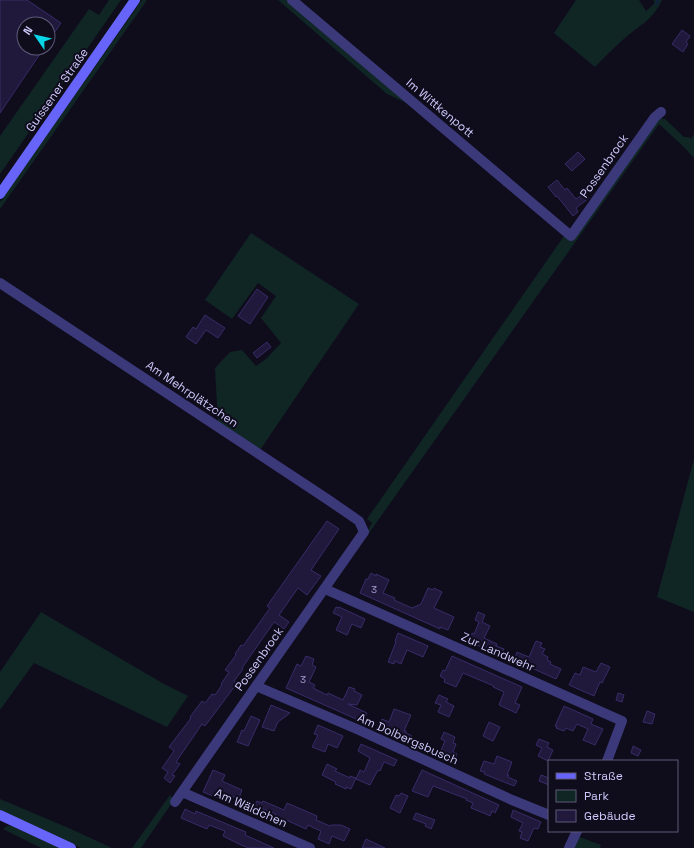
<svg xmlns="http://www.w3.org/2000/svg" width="694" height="848" font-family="'Space Grotesk',sans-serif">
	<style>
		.green { fill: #102625 }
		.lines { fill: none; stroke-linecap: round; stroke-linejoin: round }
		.stream { stroke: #0d213f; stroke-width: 2.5 }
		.building { fill: #20193c; stroke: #372c68 }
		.street { stroke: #3b397a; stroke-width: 10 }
		.secondary { stroke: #6765f9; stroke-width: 10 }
		.labels { text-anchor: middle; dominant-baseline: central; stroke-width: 4; stroke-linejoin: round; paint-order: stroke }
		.number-label { font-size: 10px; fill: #a39ecd }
		.street-label { font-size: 12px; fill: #cfcafd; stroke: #0f0c1c }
	</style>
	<rect width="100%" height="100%" fill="#0f0c1c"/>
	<path class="green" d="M109,0H121L0,174V136L89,9L99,15Z
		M142,0H147L0,209V202Z
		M278,0H288L413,106L387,94Z
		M576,0H639L646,11L654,4V0H662C652,21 641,24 625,38C614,47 605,57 595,67L554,33Z
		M660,118L665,119L684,137H689L691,139L694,134V158L684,147L659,124L369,533L367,532L372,523L367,519L564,236Z
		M251,233L359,304L260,450L218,423L215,368L230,352L242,350L256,366L266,359L281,343L261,318L276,296L258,283L232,319L205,300Z
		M694,459V612L657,597Z
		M41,612L164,684L188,696L167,727L34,663L0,710V672Z
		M170,795L174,800L141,848H132Z
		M0,799L71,829L112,848H81L0,810Z
		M7,826H12L59,848H41L3,829Z
		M577,836L601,845L600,848H571Z"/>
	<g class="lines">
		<path class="stream" d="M656,4L658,0"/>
	</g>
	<path class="building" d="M0,0H27L61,23L48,42V24H24V48H44L0,113Z
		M682,30L690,36L686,42L688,44L683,52L672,44Z
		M578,152L585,159L572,171L565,164Z
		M557,180L565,190L567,188L576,199L585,193L589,198L576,208L578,212L573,216L557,196L556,197L548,187Z
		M257,289L268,297L250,324L238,316Z
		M205,315L225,328L218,338L206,330L196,344L186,337L193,327L196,329Z
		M267,342L271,347L257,358L253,353Z
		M327,521L339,529L311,570L321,576L307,595L298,588L279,615L289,622L284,629L274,622L242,668L243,669L234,681L237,683L223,702L205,726L202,724L176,762L180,764L172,775L175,776L170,783L164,778L168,772L162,768L174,751L169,747L191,718L190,717L202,701L205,703L212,694L215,695L222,685L221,684L229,672L225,670L236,655L235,654L241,645L243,646L270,608L267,606Z
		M371,573L376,576V574L389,580L383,593L395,598L394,600L412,608L421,604L428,588L433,590L434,588L442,592L434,608L454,617L448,630L440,627V629L360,593L366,579H368Z
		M336,607L339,608V607L365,619L361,628L352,624L347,635L336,630L342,617L333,613Z
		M478,612L485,615L482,622L490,626L484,638L497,644L496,646L504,649L501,656L468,641L472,633L474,634L479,622L475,620Z
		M398,633L428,646L423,657L407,650L401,664L395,661L394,664L388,662L396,642L395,641Z
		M536,641L542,643L540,647L545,649L542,654L548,657L547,660L551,662L550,664L561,669L556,679L514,660L517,652L529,657Z
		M306,656L314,659L312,665L316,667L309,682L315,685L313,688L327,695L328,693L343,700L349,687L355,689L354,691L362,695L357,705L348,704L367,713L363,722L286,688L297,664L301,666Z
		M452,656L522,687L515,703L520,705L516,713L499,705L504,692L493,687L494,686L463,673L456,687L444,682L445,679L440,676L443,670L445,671Z
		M601,663L610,667L602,683L600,682L594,696L569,685L575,673L580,675L583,667L596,672Z
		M618,693L624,695L622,702L616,700Z
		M439,695L448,699L446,702L454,706L449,717L438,712L441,705L435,703Z
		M271,705L290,713L278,722L274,731L262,727Z
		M564,706L593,719L591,724L603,729L595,745L583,740L588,729L577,724L573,731L566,728L564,731L556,728L557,726H555Z
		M394,709L411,715L404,731H406V733L412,736L409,742L377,728L382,719L389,722Z
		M647,711L655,714L652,724L643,722Z
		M251,716L260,720L248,746L237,742L242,730L244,731Z
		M489,722L500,727L493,741L483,736Z
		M318,725L343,736L337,748L328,744L325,752L312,747L318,735L314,734Z
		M444,732L455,737L453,743L456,744L453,752L457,754L454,762L439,755L445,741L441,739Z
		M539,739L549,743L547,747L553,750L548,761L538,756L542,748L536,745Z
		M361,744L397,760L394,766L384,762L380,771L378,770L370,785L356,779L360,770L364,772L370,758L358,751Z
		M633,746L641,750L638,756L631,753Z
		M497,756L512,762L507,775H509L508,777L517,781L514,786L484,774L485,772L480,771L484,761L494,764Z
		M327,764L337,769L335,771L350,778V776L356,778L351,789L346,787V789L335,784L336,782L322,775Z
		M213,770L225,775L222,781L242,790L239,798L234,796L230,803L203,792Z
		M422,770L499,805L495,813L492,811L490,816L486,814L471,808L473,803L466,800L467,799L433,786L428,797L412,791Z
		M541,775L549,778V785L539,781Z
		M401,793L408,796L400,813L390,808L396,795L399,796Z
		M257,801L262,803L263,801L284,810L287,803L317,816L316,820L330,826L331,825H341L350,829L344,841L332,836L329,844L318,839L321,831L314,828L308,825L306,829L286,820L283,826L272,822L276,814L263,809L262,811L254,807L252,812L245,809L248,803L254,806Z
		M185,809L195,814L196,811L241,830L246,832L245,835L274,848H249L241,845L223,836L225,831L209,825L207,829L181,818Z
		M513,810L541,822L538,829L534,828L528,841L520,838L522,832L519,831L523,823L511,817Z
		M416,813L435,820L431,829L425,826L426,824L413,819Z
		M366,839L385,848H362Z"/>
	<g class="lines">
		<path class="street" d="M292,0L571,236L655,117L661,112
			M0,283L327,499L359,521L364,532L175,802
			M325,589L622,721L607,761
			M256,686L359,730L512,800L549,815
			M182,792L310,848
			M569,848L577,831"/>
		<path class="secondary" d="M0,194L135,0
			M0,815L71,848"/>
	</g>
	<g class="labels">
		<g class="number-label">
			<text x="374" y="589">3</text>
			<text x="303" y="679">3</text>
		</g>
		<g class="street-label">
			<text transform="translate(57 90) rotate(-55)">Guissener Straße</text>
			<text transform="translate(440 108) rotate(40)">Im Wittkenpott</text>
			<text transform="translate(604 166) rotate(-55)">Possenbrock</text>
			<text transform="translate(192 394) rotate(34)">Am Mehrplätzchen</text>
			<text transform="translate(498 652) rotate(24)">Zur Landwehr</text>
			<text transform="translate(259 659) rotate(-55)">Possenbrock</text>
			<text transform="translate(408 739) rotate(24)">Am Dolbergsbusch</text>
			<text transform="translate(251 808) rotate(24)">Am Wäldchen</text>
		</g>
	</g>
	<rect x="548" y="760" width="130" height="72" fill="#0f0c1c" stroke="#5c5876"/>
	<rect x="556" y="773" width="20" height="6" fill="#6765f9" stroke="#5c5876"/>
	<text x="584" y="780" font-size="12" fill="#cfcafd">Straße</text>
	<rect x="556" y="790" width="20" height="12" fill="#102625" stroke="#5c5876"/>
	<text x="584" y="800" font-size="12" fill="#cfcafd">Park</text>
	<rect x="556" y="810" width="20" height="12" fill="#20193c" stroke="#5c5876"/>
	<text x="584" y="820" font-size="12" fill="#cfcafd">Gebäude</text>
	<g transform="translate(36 36) rotate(304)"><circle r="19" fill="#0f0c1c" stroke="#5c5876"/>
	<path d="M0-3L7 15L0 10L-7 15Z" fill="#09d5e9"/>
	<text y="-6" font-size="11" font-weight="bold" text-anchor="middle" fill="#cfcafd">N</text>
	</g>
</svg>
